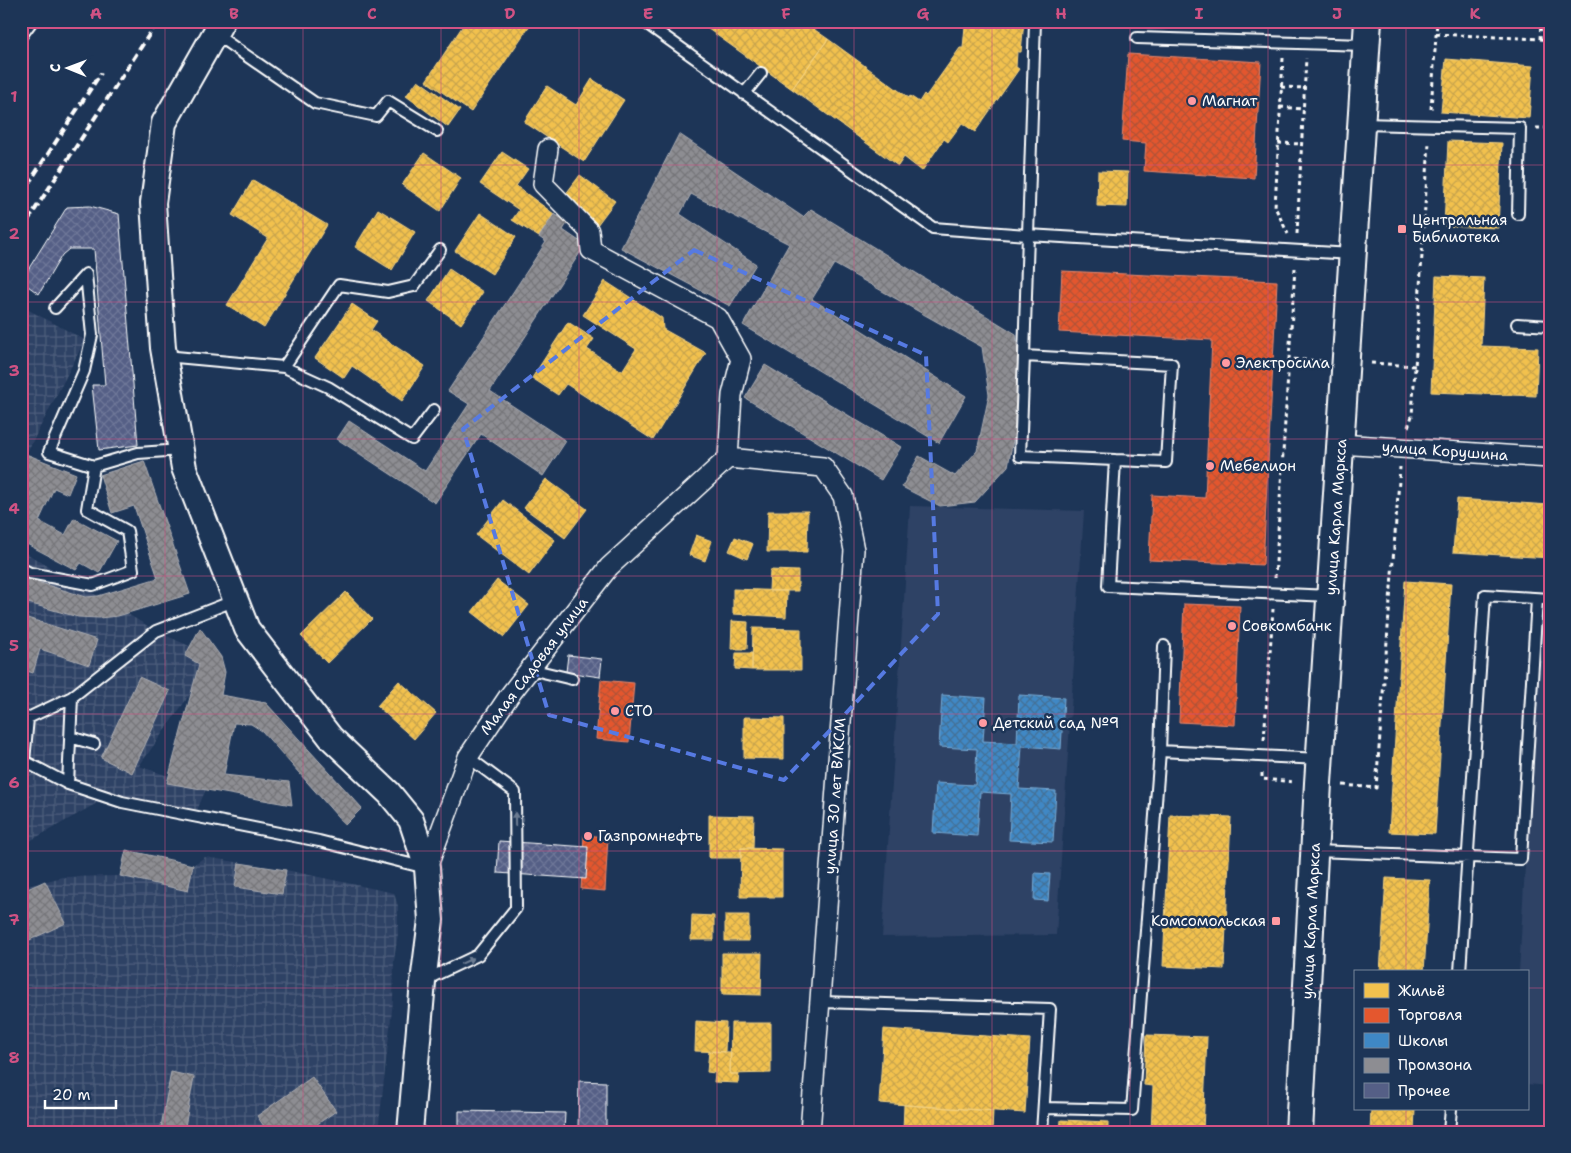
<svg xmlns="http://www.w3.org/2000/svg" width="1571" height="1153" font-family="'Shantell Sans',sans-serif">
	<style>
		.built { fill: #2e4265 }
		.industrial { fill: url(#industrial-grid) }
		.homes { fill: url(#homes-cross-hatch); stroke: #f6d483 }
		.shops { fill: url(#shops-cross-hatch); stroke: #ec896d }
		.schools { fill: url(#schools-cross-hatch); stroke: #79acd6 }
		.industry { fill: url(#industry-cross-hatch); stroke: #afafb3 }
		.building { fill: url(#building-cross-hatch); stroke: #fff }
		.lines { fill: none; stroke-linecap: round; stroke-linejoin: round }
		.service-casing { stroke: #fff; stroke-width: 14 }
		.minor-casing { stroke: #fff; stroke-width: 22 }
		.tertiary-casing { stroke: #fff; stroke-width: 28 }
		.secondary-casing { stroke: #fff; stroke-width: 30 }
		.path { stroke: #fff; stroke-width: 3; stroke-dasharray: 4 4; stroke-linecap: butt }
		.service { stroke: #1d3557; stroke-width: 10 }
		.minor { stroke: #1d3557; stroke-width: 19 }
		.tertiary { stroke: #1d3557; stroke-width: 24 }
		.secondary { stroke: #1d3557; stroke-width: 26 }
		.rail { stroke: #fff; stroke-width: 4; stroke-dasharray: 8 4; stroke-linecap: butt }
		.oneway { fill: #6c7c92 }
		.marked { fill: none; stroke: #567ae2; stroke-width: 4; stroke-dasharray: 10 6; stroke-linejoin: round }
		.grid { fill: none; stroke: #d15284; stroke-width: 1; stroke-opacity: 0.55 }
		.poi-dot { fill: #ff9aa2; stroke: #1d3557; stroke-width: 2 }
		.labels { text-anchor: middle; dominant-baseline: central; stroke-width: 5; stroke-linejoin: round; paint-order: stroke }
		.poi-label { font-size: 15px; fill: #fff; stroke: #1d3557; text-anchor: start }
		.street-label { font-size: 15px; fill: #fff; stroke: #1d3557 }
		.neatline { fill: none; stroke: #d15284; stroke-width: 2 }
		.grid-label { font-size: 16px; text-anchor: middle; font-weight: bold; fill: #d15284 }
	</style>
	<defs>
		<pattern id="industrial-grid" width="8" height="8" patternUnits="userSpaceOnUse" patternTransform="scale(1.25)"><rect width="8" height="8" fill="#2e4265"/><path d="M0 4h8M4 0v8" fill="none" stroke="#4d5e7c"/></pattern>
		<pattern id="homes-cross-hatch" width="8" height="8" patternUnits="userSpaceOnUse" patternTransform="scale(1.25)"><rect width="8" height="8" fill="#f2c14e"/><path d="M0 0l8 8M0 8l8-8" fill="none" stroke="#c8a44e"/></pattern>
		<pattern id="shops-cross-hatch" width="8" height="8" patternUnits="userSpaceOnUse" patternTransform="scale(1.25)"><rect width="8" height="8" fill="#e4572e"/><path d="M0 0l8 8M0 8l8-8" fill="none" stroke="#af5338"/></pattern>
		<pattern id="schools-cross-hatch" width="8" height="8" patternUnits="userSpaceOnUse" patternTransform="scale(1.25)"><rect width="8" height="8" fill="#3f88c5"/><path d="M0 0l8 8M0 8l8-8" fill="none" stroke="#447095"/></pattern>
		<pattern id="industry-cross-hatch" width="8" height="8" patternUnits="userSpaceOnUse" patternTransform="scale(1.25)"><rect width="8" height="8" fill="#8d8d92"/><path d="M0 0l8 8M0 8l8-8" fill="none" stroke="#76767a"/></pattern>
		<pattern id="building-cross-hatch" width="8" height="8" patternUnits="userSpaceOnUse" patternTransform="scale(1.25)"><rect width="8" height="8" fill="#555f86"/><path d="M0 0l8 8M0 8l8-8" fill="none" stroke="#6e7798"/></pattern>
	</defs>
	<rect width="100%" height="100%" fill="#1d3557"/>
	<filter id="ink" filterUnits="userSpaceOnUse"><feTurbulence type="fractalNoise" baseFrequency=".02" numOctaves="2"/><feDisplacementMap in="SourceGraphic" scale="10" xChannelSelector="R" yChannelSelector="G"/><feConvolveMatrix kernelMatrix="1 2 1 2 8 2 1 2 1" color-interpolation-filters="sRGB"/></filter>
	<g filter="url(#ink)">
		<path class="built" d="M910,506L1084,511L1056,935L882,937Z
			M1539,618H1550V1086L1527,1084V972H1519Z"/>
		<path class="industrial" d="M21,306L85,340L21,464Z
			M21,550L156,631L216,658L139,766L206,789L195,815L113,794L21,846Z
			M126,850L193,865L205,857L286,870L394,893L398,906V934L394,960L393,1001L378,1132H21V888L62,877L120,876Z"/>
		<path class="homes" d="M466,21L532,22L471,112L426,81Z
			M697,21H802L828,39L792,89Z
			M959,21H1024L1021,52H1017L1016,67L1019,69L975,132L962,123L948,142L944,139L922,171L904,157L898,166L792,89L828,39L909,98L910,96L919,102L924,94L926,96L960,48H963L965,26H959Z
			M1446,59L1533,66L1529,118L1441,112Z
			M592,79L624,100L584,162L524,122L547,86L576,105Z
			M418,80L460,110L448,127L406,96Z
			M1448,141L1502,143L1498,228L1444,226Z
			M502,152L528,169L516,186L554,214L539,237L512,220L519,210L480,184Z
			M424,153L461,178L440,211L402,185Z
			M1098,171L1128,172L1127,207L1097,206Z
			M580,175L615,201L597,225L573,208L576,202L565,195Z
			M253,180L327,225L264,328L227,305L268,238L232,215Z
			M378,209L415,232L392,270L355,247Z
			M480,213L516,237L492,274L455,251Z
			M449,269L483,292L461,324L428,301Z
			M1436,276L1484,278L1481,346L1538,348L1536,396L1431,392Z
			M605,281L662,318L663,329L706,353L653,440L566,384L558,395L532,378L568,322L594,339L587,349L622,371L636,349L583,315Z
			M352,304L377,321L371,330L425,366L402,401L352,366L344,378L315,358Z
			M546,479L587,509L565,538L524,508Z
			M1457,499L1550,505V558L1453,552Z
			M503,500L555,540L529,575L476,535Z
			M768,511H808L807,552H767Z
			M696,535L712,541L705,561L689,555Z
			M735,537L753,544L747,559L729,551Z
			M770,570L798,571V591H769Z
			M497,580L529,605L504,637L472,612Z
			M1405,581L1451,584L1435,834L1389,832Z
			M733,589L787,591L786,617L733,614Z
			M346,592L372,619L327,663L301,636Z
			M732,621L748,622L747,649H731Z
			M753,628L801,629V670H752Z
			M736,653H752V670L735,669Z
			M399,681L436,713L414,739L377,706Z
			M744,717L784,718V759L744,758Z
			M709,815L754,816L753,848H741V858H709Z
			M1170,815L1231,817L1224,969L1163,966Z
			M741,848L782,849V897H740Z
			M1386,878L1430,880L1424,972H1380Z
			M692,915L714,916V940H691Z
			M725,915H749V941H725Z
			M722,953H762L761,995L722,994Z
			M696,1021L726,1023L725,1052L695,1051Z
			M731,1023H771V1073L730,1074Z
			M884,1029L1030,1039L1025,1113L879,1103Z
			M1146,1035L1207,1037L1203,1132H1151L1153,1086L1144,1085Z
			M709,1051L731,1052L730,1074H739L738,1083L714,1082L715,1073L707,1072Z
			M904,1105L993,1111L992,1132H903Z
			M1371,1109H1415L1414,1132H1370Z
			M1061,1120L1108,1122V1132H1060Z
			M725,1128L765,1129V1132H725Z"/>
		<path class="shops" d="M1128,54L1261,62L1254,178L1144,171L1146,143L1122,141Z
			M1062,271L1277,281L1263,565L1149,560L1152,495L1205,498L1212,340L1059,332Z
			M1184,604L1240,606L1235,725L1179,722Z
			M601,680L634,683L629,742L596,739Z
			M584,835L608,837L605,891L581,889Z"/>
		<path class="schools" d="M942,695L986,698L983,741L1017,743L1019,695L1064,698L1061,749L1022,746L1019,789L1056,791L1053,842L1009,840L1011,794L980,792L977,836L933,833L936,783L975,785L977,749L939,747Z
			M1035,873L1050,874L1048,901L1034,900Z
			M1550,1026V1059H1547Z"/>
		<path class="industry" d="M679,134L803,217L811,209L1016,334L1022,393L1008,466L975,502L940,506L902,487L919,456L955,476L977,451L989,395L982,347L834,264L812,299L966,396L939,443L743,325L789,244L691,194L680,214L756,264L730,306L621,248Z
			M554,214L568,222L563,230L585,245L490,391L566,441L543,476L481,434L435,503L337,439L349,421L425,471L469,404L448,391L546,242L539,237Z
			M765,365L901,447L881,480L745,398Z
			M21,452L76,474L68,494L54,488L39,521L65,535L74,518L117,541L99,573L81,563L76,570L21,541Z
			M144,461L190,594L118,616L99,618L78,617L21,601V577L86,597L98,596L158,578L134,506L112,513L100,475Z
			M21,616L97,640L89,665L40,649L33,673L21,669Z
			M200,628L221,657L225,672L221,695L266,703L362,808L345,825L262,731L251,724L234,723L224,775L289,782L292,805L167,783L199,664L185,656Z
			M139,677L170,691L132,773L101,758Z
			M126,850L193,865L188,891L120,876Z
			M239,863L286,870L282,894L235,887Z
			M45,881L66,923L21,944V892Z
			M171,1072L194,1077L184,1132H160Z
			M312,1077L336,1111L306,1132H268L257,1116Z"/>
		<path class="building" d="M90,206L119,214L138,445L99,450L92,385H105L94,249H69L62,255L39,294L21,281L67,207Z
			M568,655L602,659L600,677L566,672Z
			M499,841L588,847L586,879L497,873Z
			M579,1081L606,1082V1132L578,1131Z
			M459,1111L565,1113L564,1132H459Z"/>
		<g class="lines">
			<g class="service-casing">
				<path id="service" d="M643,21L933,228L1028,235L1035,21
					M215,34L315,103L376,116L388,101L437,131
					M21,36L32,21
					M1137,38L1365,45
					M744,94L761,73
					M1362,124L1520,128L1518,214
					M55,308L86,274L92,335L84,371L49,452L94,466
					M1517,324L1550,326
					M165,356L284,367L339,285L388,292L414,286L440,250
					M1024,356L1020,456L1115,460
					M284,367L328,387L412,439L434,410
					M21,568L30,573L93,585L133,570L127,531L87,509L94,466L138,453L181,450
					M1330,596L1108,586L1115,460L1166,462L1172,364L1024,356L1028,235L1352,254
					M236,600L156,631L72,697L28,718L24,761L68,784L122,802L319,841L426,868
					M530,669L572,679
					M70,737L94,744
					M1160,751L1164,646
					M68,784L72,697
					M1316,851L1521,859L1537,599
					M1460,972L1485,595L1550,599
					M423,981L478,955L516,908L515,792L468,757
					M821,1002L1050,1009L1042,1132
					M1044,1108L1132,1110L1160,751L1320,759
					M1449,1132L1451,1109"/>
			</g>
			<g class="minor-casing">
				<path id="minor" d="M548,149L543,184L589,231L591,250L718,318L741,359L732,395L728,458
					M1340,444L1550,458
					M427,868L468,757L509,696L609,567L728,458L823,467L843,496L854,550L810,1132"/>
			</g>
			<g class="tertiary-casing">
				<path id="tertiary" d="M222,21L164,123L153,203L163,348L184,468L247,629L331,738L389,793L411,820L427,868L431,920L423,982L410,1132"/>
			</g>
			<g class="secondary-casing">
				<path id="secondary" d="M1299,1132L1318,783L1368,21"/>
			</g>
			<path class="path" d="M1436,34L1540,39L1541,21
				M1540,39L1550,40
				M1283,58L1275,207L1288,234
				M1281,87L1304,88
				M1280,107L1303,109
				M1431,109L1437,21
				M1536,128H1550
				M1278,143L1301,144
				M1297,234L1306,58
				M1295,268L1289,359L1322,361
				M1371,363L1415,366
				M1408,427L1412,416L1429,142
				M1275,578L1289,359
				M1264,740L1273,609
				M1262,773V779L1295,782
				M1343,785L1376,788L1400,467"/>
			<use href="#service" class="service"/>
			<use href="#minor" class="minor"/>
			<use href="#tertiary" class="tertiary"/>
			<use href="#secondary" class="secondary"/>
			<path class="rail" d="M21,195L101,73
				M21,231L158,21"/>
		</g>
		<defs><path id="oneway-solid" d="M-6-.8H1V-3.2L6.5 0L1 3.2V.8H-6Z" transform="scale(1.25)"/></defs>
		<g class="oneway">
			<use href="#oneway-solid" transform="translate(515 819) rotate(-91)"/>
			<use href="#oneway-solid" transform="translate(467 961) rotate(-25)"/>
		</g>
	</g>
	<path class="marked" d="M694,250L926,355L938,614L784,780L549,715L463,429Z"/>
	<path class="grid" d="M165,21V1132M303,21V1132M441,21V1132M579,21V1132M717,21V1132M854,21V1132M992,21V1132M1130,21V1132M1268,21V1132M1406,21V972M21,165H1550M21,302H1550M21,439H1550M21,576H1550M21,714H1550M21,851H1550M21,988H1355M1527,988H1550M1406,1109V1132"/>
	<g class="poi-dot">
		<circle cx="1192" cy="101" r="5"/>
		<rect x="1397" y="224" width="10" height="10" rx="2.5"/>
		<circle cx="1226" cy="363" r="5"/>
		<circle cx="1210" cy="466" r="5"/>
		<circle cx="1232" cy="626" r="5"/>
		<circle cx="615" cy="711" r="5"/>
		<circle cx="983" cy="723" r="5"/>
		<circle cx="588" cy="836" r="5"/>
		<rect x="1271" y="916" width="10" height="10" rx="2.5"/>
	</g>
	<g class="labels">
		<g class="poi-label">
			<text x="1202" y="101">Магнат</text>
			<text x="1412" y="220">Центральная<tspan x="1412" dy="17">Библиотека</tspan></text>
			<text x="1236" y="363">Электросила</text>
			<text x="1220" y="466">Мебелион</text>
			<text x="1242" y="626">Совкомбанк</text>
			<text x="625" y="711">СТО</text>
			<text x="993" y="723">Детский сад №9</text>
			<text x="598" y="836">Газпромнефть</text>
			<text x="1266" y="921" text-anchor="end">Комсомольская</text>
		</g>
		<g class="street-label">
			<text transform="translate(1445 451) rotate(4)">улица Корушина</text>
			<text transform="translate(1336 517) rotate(-86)">улица Карла Маркса</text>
			<text transform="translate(534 666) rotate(-53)">Малая Садовая улица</text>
			<text transform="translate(835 796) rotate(-86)">улица 30 лет ВЛКСМ</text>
			<text transform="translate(1311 921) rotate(-87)">улица Карла Маркса</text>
		</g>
	</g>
	<rect width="1571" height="1153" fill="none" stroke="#1d3557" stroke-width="55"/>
	<rect x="1354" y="970" width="175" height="140" fill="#1d3557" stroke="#77869a"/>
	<rect x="1364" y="983" width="25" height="15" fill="#f2c14e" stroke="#77869a"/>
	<text x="1398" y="996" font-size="15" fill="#ffffff">Жильё</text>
	<rect x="1364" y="1008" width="25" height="15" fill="#e4572e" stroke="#77869a"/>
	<text x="1398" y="1020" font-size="15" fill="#ffffff">Торговля</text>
	<rect x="1364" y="1033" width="25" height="15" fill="#3f88c5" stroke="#77869a"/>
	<text x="1398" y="1046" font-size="15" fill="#ffffff">Школы</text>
	<rect x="1364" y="1058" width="25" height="15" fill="#8d8d92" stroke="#77869a"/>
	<text x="1398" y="1070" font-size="15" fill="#ffffff">Промзона</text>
	<rect x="1364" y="1083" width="25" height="15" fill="#555f86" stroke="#77869a"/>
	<text x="1398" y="1096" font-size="15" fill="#ffffff">Прочее</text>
	<g transform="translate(68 68) rotate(271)" stroke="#1d3557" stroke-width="4" paint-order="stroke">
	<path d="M0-4L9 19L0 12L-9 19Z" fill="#ffffff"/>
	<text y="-8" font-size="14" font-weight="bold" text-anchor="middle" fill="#ffffff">С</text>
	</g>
	<path d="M45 1100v8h71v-8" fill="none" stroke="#ffffff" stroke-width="2.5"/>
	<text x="52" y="1100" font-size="15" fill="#ffffff" stroke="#1d3557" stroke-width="4" paint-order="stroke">20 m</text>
	<rect x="28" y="28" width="1516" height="1098" class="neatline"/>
	<g class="grid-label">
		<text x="96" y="19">A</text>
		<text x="234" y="19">B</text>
		<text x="372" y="19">C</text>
		<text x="510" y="19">D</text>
		<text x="648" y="19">E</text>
		<text x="786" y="19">F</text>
		<text x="923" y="19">G</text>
		<text x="1061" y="19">H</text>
		<text x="1199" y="19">I</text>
		<text x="1337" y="19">J</text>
		<text x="1475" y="19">K</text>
		<text x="14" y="102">1</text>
		<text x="14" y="239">2</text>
		<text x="14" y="376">3</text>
		<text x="14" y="514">4</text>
		<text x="14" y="651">5</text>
		<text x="14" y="788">6</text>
		<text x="14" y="925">7</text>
		<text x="14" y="1063">8</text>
	</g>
</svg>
